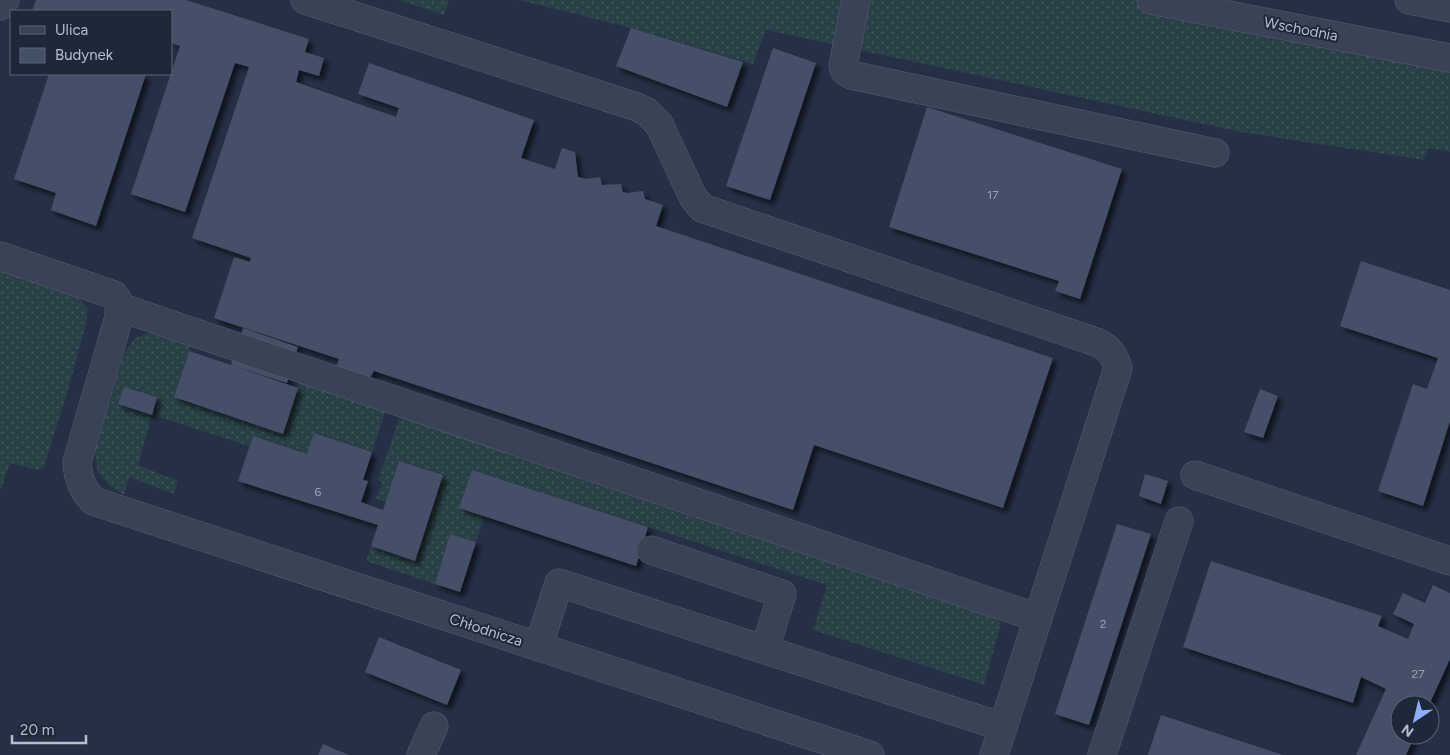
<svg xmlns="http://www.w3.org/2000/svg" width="1450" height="755" font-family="Figtree,sans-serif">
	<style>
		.grass { fill: url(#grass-dots); fill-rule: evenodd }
		.building { fill: #445068; filter: url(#shadow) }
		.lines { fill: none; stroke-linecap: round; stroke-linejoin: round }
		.minor-casing { stroke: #565e6f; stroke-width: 29 }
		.minor { stroke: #3a4355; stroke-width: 28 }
		.labels { text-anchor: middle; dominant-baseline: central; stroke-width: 4; stroke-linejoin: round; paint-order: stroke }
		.number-label { font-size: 12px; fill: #9ba2b4 }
		.street-label { font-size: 15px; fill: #b8bece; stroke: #1f283a }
	</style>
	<defs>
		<pattern id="grass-dots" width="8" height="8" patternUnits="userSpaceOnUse" patternTransform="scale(1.25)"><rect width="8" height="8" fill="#284046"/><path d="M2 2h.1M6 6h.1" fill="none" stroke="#455a60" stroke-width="1.8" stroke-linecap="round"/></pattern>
		<filter id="shadow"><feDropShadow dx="4.5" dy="4.5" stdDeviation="2.5" flood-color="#0009"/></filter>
	</defs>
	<rect width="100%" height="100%" fill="#253046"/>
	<path class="grass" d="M398,0H449L444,15Z
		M519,0H1151L1450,58V152L1428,148L1424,160L1241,132L766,30L753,64L631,28Z
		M0,267L74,292L87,308V320L68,390L44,467L38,470L10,463L0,492Z
		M148,333L167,334L191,343L174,397L283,433L300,381L386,410L372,452L315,433L307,454L253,436L249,446L152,415L138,465L178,481L174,494L129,477L124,495L110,486L98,472L94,445L110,402L124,354L135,338ZM124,387L157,397L151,415L118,404Z
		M400,416L993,616L1001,624L984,685L813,630L827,585L472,470L459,508L484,516L476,542L450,534L435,584L366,561L371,546L415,561L443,475L399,461L386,502L376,499L382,482L378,480Z"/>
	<path class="building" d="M36,0H186L309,39L305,52L324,58L319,76L299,70L296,82L396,117L399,108L358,94L369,63L534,120L521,158L555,169L562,148L575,152L578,177L586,179L600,177L602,185L621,184L623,192L627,193L643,191L645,199L663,205L656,226L1053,358L1003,508L814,445L793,510L374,371L369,380L334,372L339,359L214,318L234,257L250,262L251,258L192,238L249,67L235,63L185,212L131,194L180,46L171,43V11H32Z
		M631,28L743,62L727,107L616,66Z
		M773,48L816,63L770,200L726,186Z
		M49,74H146L96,226L51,210L56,193L14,179Z
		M927,107L1122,169L1080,299L1055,291L1059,281L889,227Z
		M1361,261L1450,290V421L1423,506L1378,491L1413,384L1427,389L1438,358L1340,326Z
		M243,328L298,347L287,383L236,367L298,388L283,434L174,397L189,351L231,365Z
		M124,387L157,397L152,415L118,404Z
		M1260,389L1278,396L1263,438L1244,432Z
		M314,433L372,452L363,480L368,481L361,502L383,510L399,461L443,475L415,561L371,546L378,525L238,481L253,436L307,454Z
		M472,470L648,527L636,566L459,508Z
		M1145,474L1168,481L1161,504L1139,496Z
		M1117,524L1151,534L1089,725L1055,714Z
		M450,534L476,542L460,592L435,584Z
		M1211,561L1382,616L1378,626L1408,639L1414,624L1393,614L1403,593L1425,603L1433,585L1450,593V659L1429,705H1400V735H1415L1406,755H1356L1386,689L1361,677L1353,703L1183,647Z
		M379,637L461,670L447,705L365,672Z
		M1161,715L1283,755H1148Z
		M323,744L349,755H318Z"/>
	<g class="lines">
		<g class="minor-casing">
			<path id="minor" d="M305,0L637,107L647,112L659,124L693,197L702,208L1096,342C1109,348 1114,354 1118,368L1003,727
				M856,0L843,66L845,71L851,75L1215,153
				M1151,0L1450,58
				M1409,0L1450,8
				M0,6L5,0
				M0,256L114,295L119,303V317L77,462C78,478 82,489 93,501L870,755
				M119,307L1038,618
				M1195,475L1450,561
				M651,550L782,594L765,649
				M538,647L559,583L1003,727L994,755
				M421,755L434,726
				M1102,755L1179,521"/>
		</g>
		<use href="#minor" class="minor"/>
	</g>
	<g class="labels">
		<g class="number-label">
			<text x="993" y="195">17</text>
			<text x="318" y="492">6</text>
			<text x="1103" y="624">2</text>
			<text x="1418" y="674">27</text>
		</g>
		<g class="street-label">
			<text transform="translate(1301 29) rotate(11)">Wschodnia</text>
			<text transform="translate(486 630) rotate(18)">Chłodnicza</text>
		</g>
	</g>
	<rect x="10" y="10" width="162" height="65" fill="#1f283a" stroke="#5c6475"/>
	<rect x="20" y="26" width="25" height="8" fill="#3a4355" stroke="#5c6475"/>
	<text x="55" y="35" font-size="15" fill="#b8bece">Ulica</text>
	<rect x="20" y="48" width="25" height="15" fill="#445068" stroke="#5c6475"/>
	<text x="55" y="60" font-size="15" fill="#b8bece">Budynek</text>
	<g transform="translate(1415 720) rotate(215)"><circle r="24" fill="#1f283a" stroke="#5c6475"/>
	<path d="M0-4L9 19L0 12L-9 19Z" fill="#8caeff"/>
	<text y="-8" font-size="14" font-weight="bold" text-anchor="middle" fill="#b8bece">N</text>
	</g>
	<path d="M12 735v8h74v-8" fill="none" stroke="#b8bece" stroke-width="2.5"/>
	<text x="20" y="735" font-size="15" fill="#b8bece" stroke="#1f283a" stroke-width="4" paint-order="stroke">20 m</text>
</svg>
